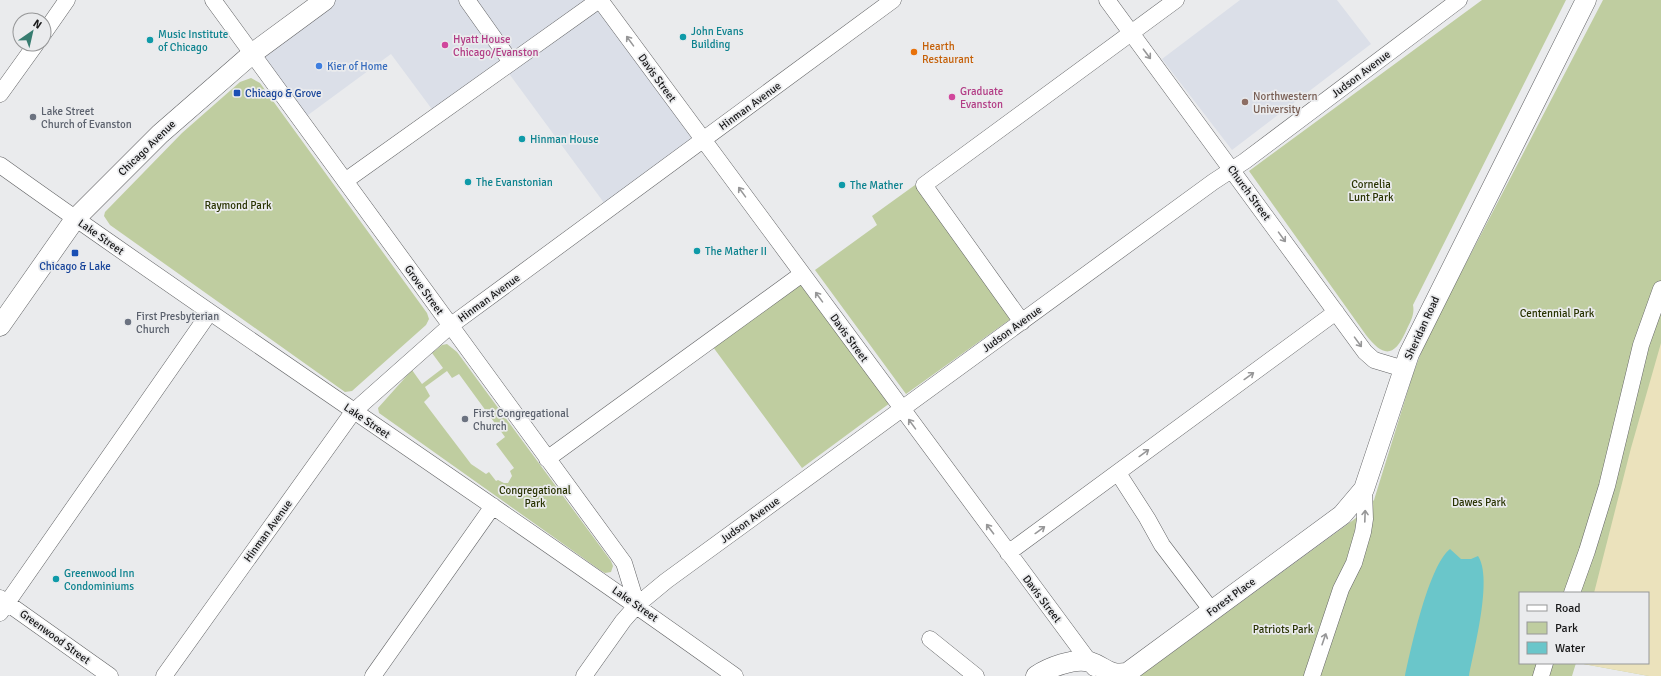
<svg xmlns="http://www.w3.org/2000/svg" width="1661" height="676" font-family="Signika,sans-serif">
	<style>
		.built { fill: #dbdfe8 }
		.green { fill: #bfcda0; fill-rule: evenodd }
		.sand { fill: #ebe2bc }
		.water { fill: #6ac6ca }
		.lines { fill: none; stroke-linecap: round; stroke-linejoin: round }
		.minor-casing { stroke: #626365; stroke-width: 17 }
		.major-casing { stroke: #626365; stroke-width: 21 }
		.minor { stroke: #fff; stroke-width: 16 }
		.major { stroke: #fff; stroke-width: 20 }
		.oneway { stroke: #979798 }
		.culture-dot { fill: #0f9aa8; stroke: #eaebed; stroke-width: 1.5 }
		.hotel-dot { fill: #d1479c; stroke: #eaebed; stroke-width: 1.5 }
		.food-dot { fill: #e8710a; stroke: #eaebed; stroke-width: 1.5 }
		.shop-dot { fill: #3f7fe0; stroke: #eaebed; stroke-width: 1.5 }
		.transit-dot { fill: #1a4fb4; stroke: #eaebed; stroke-width: 1.5 }
		.education-dot { fill: #8d6e63; stroke: #eaebed; stroke-width: 1.5 }
		.worship-dot { fill: #6b7280; stroke: #eaebed; stroke-width: 1.5 }
		.labels { text-anchor: middle; dominant-baseline: central; stroke-width: 3.5; stroke-linejoin: round; paint-order: stroke }
		.culture-label { font-size: 11px; fill: #0d838f; stroke: #eaebed; text-anchor: start }
		.hotel-label { font-size: 11px; fill: #b23c85; stroke: #eaebed; text-anchor: start }
		.food-label { font-size: 11px; fill: #c56008; stroke: #eaebed; text-anchor: start }
		.shop-label { font-size: 11px; fill: #366cbe; stroke: #eaebed; text-anchor: start }
		.street-label { font-size: 11px; fill: #181819; stroke: #eaebed }
		.transit-label { font-size: 11px; fill: #164399; stroke: #eaebed; text-anchor: start }
		.education-label { font-size: 11px; fill: #785e54; stroke: #eaebed; text-anchor: start }
		.worship-label { font-size: 11px; fill: #5b616d; stroke: #eaebed; text-anchor: start }
		.park-label { font-size: 11px; fill: #293302; stroke: #eaebed }
	</style>
	<rect width="100%" height="100%" fill="#eaebed"/>
	<path class="built" d="M328,0H597L702,144L610,211L502,64L434,112L391,54L304,118L255,53Z
		M1240,0H1337L1371,44L1232,150L1162,59Z"/>
	<path class="green" d="M1482,0H1566L1413,305C1415,315 1410,322 1406,331C1394,358 1383,357 1366,335L1249,171Z
		M1603,0H1661V676H1649L1578,663H1648V593H1520V663H1576L1572,676H1140L1356,518L1374,500L1413,374L1426,340Z
		M251,78L260,83L427,313L429,319L426,325L352,391L345,392L110,225L104,216L105,212L182,133L240,82Z
		M915,185L1012,318L906,394L815,270L877,225L872,216Z
		M800,284L890,403L802,468L713,347Z
		M447,344L457,352L611,561L613,566L611,572L605,573L600,570L379,413L378,408L412,370L422,384L443,368L432,353L442,345ZM447,371L452,378L459,374L505,437L496,444L514,468L510,471L512,476L508,483H504L498,480L496,481L489,472L486,474L471,464L424,402L430,396L425,387Z"/>
	<path class="sand" d="M1661,343V676H1649L1578,663H1648V593H1594L1631,448Z"/>
	<path class="water" d="M1450,549L1461,559H1471L1478,556C1493,578 1474,649 1469,676H1405C1411,648 1429,565 1450,549Z"/>
	<g class="lines">
		<g class="minor-casing">
			<path id="minor" d="M213,0L624,563L637,605
				M467,0L511,62
				M600,0L1094,668
				M1107,0L1365,352L1374,360L1404,369
				M44,33L67,0
				M0,94L36,44
				M0,165C243,339 493,502 735,676
				M345,181L599,0
				M1022,322L924,185L1176,0
				M547,459L802,274
				M1118,473L1147,518L1162,545L1212,611
				M1008,553L1336,312
				M1572,593L1587,551L1607,486L1641,345L1661,289
				M0,598L110,676
				M0,613L210,312
				M930,639L976,676
				M164,676L353,412L450,326L893,0
				M373,676L493,506
				M584,676L623,621L637,605L666,581L1213,182L1245,161L1459,0
				M1312,676L1341,589L1354,563L1363,532L1365,519L1364,489
				M1541,676L1545,663"/>
		</g>
		<g class="major-casing">
			<path id="major" d="M0,326L75,219L160,134L253,53L325,0
				M1036,676C1048,668 1075,657 1090,662C1106,667 1107,676 1127,673L1342,515L1364,489L1409,354L1586,0"/>
		</g>
		<use href="#minor" class="minor"/>
		<use href="#major" class="major"/>
	</g>
	<defs><path id="oneway-shaft" d="M-6 0H5M1.5-3L5.5 0L1.5 3" fill="none" stroke-width="1.6" stroke-linecap="round" stroke-linejoin="round"/></defs>
	<g class="oneway">
		<use href="#oneway-shaft" transform="translate(630 41) rotate(-126)"/>
		<use href="#oneway-shaft" transform="translate(1147 54) rotate(53)"/>
		<use href="#oneway-shaft" transform="translate(742 192) rotate(-126)"/>
		<use href="#oneway-shaft" transform="translate(1282 237) rotate(54)"/>
		<use href="#oneway-shaft" transform="translate(819 297) rotate(-126)"/>
		<use href="#oneway-shaft" transform="translate(1358 342) rotate(54)"/>
		<use href="#oneway-shaft" transform="translate(1249 376) rotate(-36)"/>
		<use href="#oneway-shaft" transform="translate(912 424) rotate(-126)"/>
		<use href="#oneway-shaft" transform="translate(1144 453) rotate(-36)"/>
		<use href="#oneway-shaft" transform="translate(1365 516) rotate(-88)"/>
		<use href="#oneway-shaft" transform="translate(990 529) rotate(-127)"/>
		<use href="#oneway-shaft" transform="translate(1040 530) rotate(-36)"/>
		<use href="#oneway-shaft" transform="translate(1324 639) rotate(-71)"/>
	</g>
	<g class="culture-dot">
		<circle cx="683" cy="37" r="4"/>
		<circle cx="150" cy="40" r="4"/>
		<circle cx="522" cy="139" r="4"/>
		<circle cx="468" cy="182" r="4"/>
		<circle cx="842" cy="185" r="4"/>
		<circle cx="697" cy="251" r="4"/>
		<circle cx="56" cy="579" r="4"/>
	</g>
	<g class="hotel-dot">
		<circle cx="445" cy="45" r="4"/>
		<circle cx="952" cy="97" r="4"/>
	</g>
	<circle class="food-dot" cx="914" cy="52" r="4"/>
	<circle class="shop-dot" cx="319" cy="66" r="4"/>
	<g class="transit-dot">
		<rect x="233" y="89" width="8" height="8" rx="2"/>
		<rect x="71" y="249" width="8" height="8" rx="2"/>
	</g>
	<circle class="education-dot" cx="1245" cy="102" r="4"/>
	<g class="worship-dot">
		<circle cx="33" cy="117" r="4"/>
		<circle cx="128" cy="322" r="4"/>
		<circle cx="465" cy="419" r="4"/>
	</g>
	<g class="labels">
		<g class="culture-label">
			<text x="691" y="31">John Evans<tspan x="691" dy="13">Building</tspan></text>
			<text x="158" y="34">Music Institute<tspan x="158" dy="13">of Chicago</tspan></text>
			<text x="530" y="139">Hinman House</text>
			<text x="476" y="182">The Evanstonian</text>
			<text x="850" y="185">The Mather</text>
			<text x="705" y="251">The Mather II</text>
			<text x="64" y="573">Greenwood Inn<tspan x="64" dy="13">Condominiums</tspan></text>
		</g>
		<g class="hotel-label">
			<text x="453" y="39">Hyatt House<tspan x="453" dy="13">Chicago/Evanston</tspan></text>
			<text x="960" y="91">Graduate<tspan x="960" dy="13">Evanston</tspan></text>
		</g>
		<g class="food-label">
			<text x="922" y="46">Hearth<tspan x="922" dy="13">Restaurant</tspan></text>
		</g>
		<g class="shop-label">
			<text x="327" y="66">Kier of Home</text>
		</g>
		<g class="street-label">
			<text transform="translate(1361 74) rotate(-37)">Judson Avenue</text>
			<text transform="translate(657 78) rotate(54)">Davis Street</text>
			<text transform="translate(750 106) rotate(-36)">Hinman Avenue</text>
			<text transform="translate(147 148) rotate(-44)">Chicago Avenue</text>
			<text transform="translate(1249 193) rotate(54)">Church Street</text>
			<text transform="translate(101 237) rotate(35)">Lake Street</text>
			<text transform="translate(424 290) rotate(54)">Grove Street</text>
			<text transform="translate(489 298) rotate(-36)">Hinman Avenue</text>
			<text transform="translate(1422 328) rotate(-65)">Sheridan Road</text>
			<text transform="translate(1012 329) rotate(-36)">Judson Avenue</text>
			<text transform="translate(849 338) rotate(54)">Davis Street</text>
			<text transform="translate(367 421) rotate(34)">Lake Street</text>
			<text transform="translate(750 520) rotate(-36)">Judson Avenue</text>
			<text transform="translate(268 531) rotate(-54)">Hinman Avenue</text>
			<text transform="translate(1231 597) rotate(-36)">Forest Place</text>
			<text transform="translate(1042 599) rotate(53)">Davis Street</text>
			<text transform="translate(635 604) rotate(35)">Lake Street</text>
			<text transform="translate(55 637) rotate(36)">Greenwood Street</text>
		</g>
		<g class="transit-label">
			<text x="245" y="93">Chicago &amp; Grove</text>
			<text x="75" y="266" text-anchor="middle">Chicago &amp; Lake</text>
		</g>
		<g class="education-label">
			<text x="1253" y="96">Northwestern<tspan x="1253" dy="13">University</tspan></text>
		</g>
		<g class="worship-label">
			<text x="41" y="111">Lake Street<tspan x="41" dy="13">Church of Evanston</tspan></text>
			<text x="136" y="316">First Presbyterian<tspan x="136" dy="13">Church</tspan></text>
			<text x="473" y="413">First Congregational<tspan x="473" dy="13">Church</tspan></text>
		</g>
		<g class="park-label">
			<text x="1371" y="184">Cornelia<tspan x="1371" dy="13">Lunt Park</tspan></text>
			<text x="238" y="205">Raymond Park</text>
			<text x="1557" y="313">Centennial Park</text>
			<text x="535" y="490">Congregational<tspan x="535" dy="13">Park</tspan></text>
			<text x="1479" y="502">Dawes Park</text>
			<text x="1283" y="629">Patriots Park</text>
		</g>
	</g>
	<rect x="1519" y="592" width="130" height="72" fill="#eaebed" stroke="#969798"/>
	<rect x="1527" y="605" width="20" height="6" fill="#ffffff" stroke="#969798"/>
	<text x="1555" y="612" font-size="12" fill="#181819">Road</text>
	<rect x="1527" y="622" width="20" height="12" fill="#bfcda0" stroke="#969798"/>
	<text x="1555" y="632" font-size="12" fill="#181819">Park</text>
	<rect x="1527" y="642" width="20" height="12" fill="#6ac6ca" stroke="#969798"/>
	<text x="1555" y="652" font-size="12" fill="#181819">Water</text>
	<g transform="translate(32 32) rotate(34)"><circle r="19" fill="#eaebed" stroke="#969798"/>
	<path d="M0-3L7 15L0 10L-7 15Z" fill="#377c70"/>
	<text y="-6" font-size="11" font-weight="bold" text-anchor="middle" fill="#181819">N</text>
	</g>
</svg>
